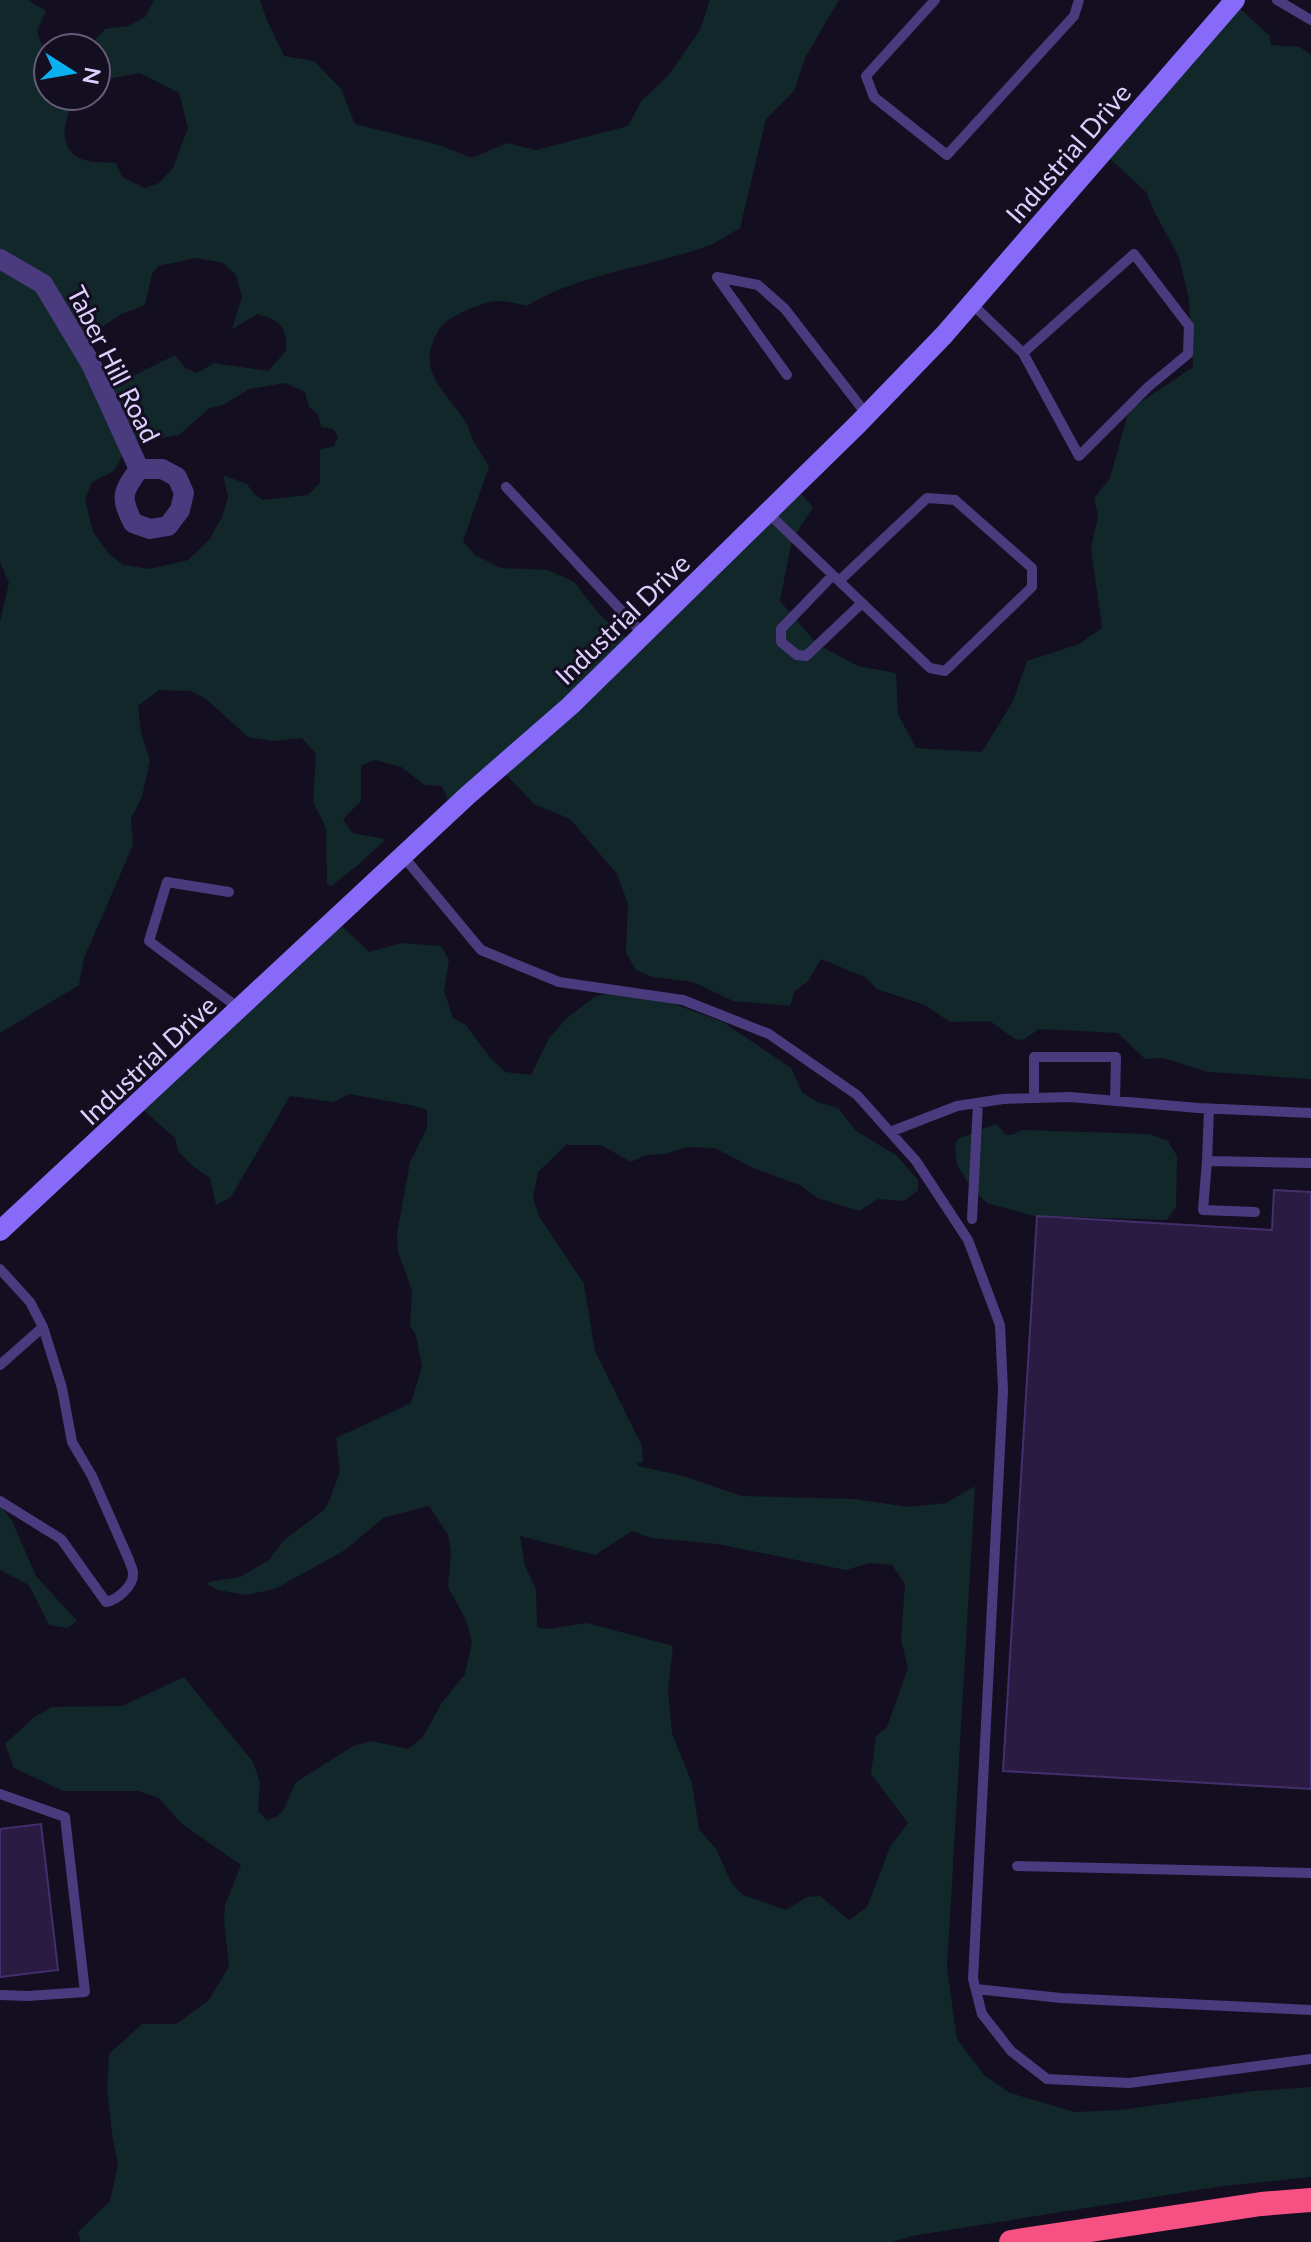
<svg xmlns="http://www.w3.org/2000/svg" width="1311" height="2242" font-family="Lato,sans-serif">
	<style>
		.green { fill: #11272a; fill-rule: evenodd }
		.building { fill: #291b41; stroke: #452e6c; stroke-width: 2 }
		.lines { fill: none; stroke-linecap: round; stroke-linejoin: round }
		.lane { stroke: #493b7e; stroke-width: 10 }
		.street { stroke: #493b7e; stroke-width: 20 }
		.secondary { stroke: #876bf8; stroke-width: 20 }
		.highway { stroke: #f75184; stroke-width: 24 }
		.labels { text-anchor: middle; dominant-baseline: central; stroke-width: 6; stroke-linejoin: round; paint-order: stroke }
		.street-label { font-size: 26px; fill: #ddd0fd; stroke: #140e21 }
	</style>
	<rect width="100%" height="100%" fill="#140e21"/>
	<path class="green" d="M0,0H28L46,11L37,31L42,46L48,50V96H77C66,113 55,145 79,158C89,163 105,162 116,163L122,177L145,188L159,183L173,168L188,128L179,93L140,73L96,81V48H88L105,29L128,26L145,17L154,0H260L266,18L284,56L314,61L341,89L355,124L439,145L472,158L507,143L536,150L628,126L642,100L667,77L700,30L710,0H839L805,58L794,91L766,119L740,228C728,235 715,244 702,248C643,268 580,274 526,306C496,297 488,301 461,313C448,319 441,324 435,337C418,371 445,391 463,418C468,424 470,433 473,440C478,449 484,458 489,467L463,541L475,555L501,568L548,570L574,582L600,615L632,643L796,488L813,507L792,540L780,601L817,644L858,666L896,673L898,714L916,748L982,752L1013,701L1027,661L1079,644L1102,628L1091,548L1098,516L1094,498L1110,478L1129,410L1193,367L1189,300L1179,257L1156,215L1146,192L1106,155L1237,6L1270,36L1271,45L1300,47L1311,55V1079L1208,1072L1163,1058L1145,1059L1118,1033L1039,1029L1023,1040L1015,1039L990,1021L950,1022L925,1005L877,989L865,977L821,959L808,981L795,991L790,1006L733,1001L693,982L652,977L636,970L626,953L628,904L617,874L570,819L534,804L503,771L453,813L442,786L425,785L401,767L375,760L361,766V801L343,819L352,833L386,839L358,865L331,886L327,884L326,828L313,802L316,754L302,738L272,741L248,737L205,698L190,691L159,690L138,706L141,733L150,760L142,797L131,818L133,845L84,958L79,985L0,1033V621L9,583L0,562ZM196,258L223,263L236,275L242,297L232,329L258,314C281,321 287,326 286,351L268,371L214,363L197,373L185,368L175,355L101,392L79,342L120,315L145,305L152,274L158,266ZM285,383L305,392L309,407L318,414L321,427L333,429L338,437L333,447L320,449V483L308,495L262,500L254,494L247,484L223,475L228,497L222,517L209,540L188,560L150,569L124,565L110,555L93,532L85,499L92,482L114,471L129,443L179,435L210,408L223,405L249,389Z
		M341,925L369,952L402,943L441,946L449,960L444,991L453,1018L466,1025L491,1059L506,1072L531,1075L549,1038L567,1018L596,996L616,991L655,997L723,1022L791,1068L802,1092L817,1102L838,1108L856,1131L896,1155L918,1180V1190L904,1201L878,1199L859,1211L817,1198L802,1186L753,1168L715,1148L686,1147L665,1154L645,1155L631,1162L601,1145H566L538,1172L533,1198L539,1216L584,1284L595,1351L642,1446L643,1462L637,1463L639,1466L683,1476L742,1496L855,1499L908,1507L946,1503L975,1486L947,1968L957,2039L984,2075L1010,2093L1075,2112L1120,2110L1254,2091L1311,2087V2177L1223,2186L912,2236L892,2242H81L78,2232L110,2201L118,2165L113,2140L107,2090L109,2054L142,2024H176L209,2000L229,1966L224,1921L225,1905L241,1865L182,1824L159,1798L138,1791H63L14,1768L5,1744L33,1718L52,1707L122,1706L184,1677L253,1762L260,1782L258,1811L267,1820L276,1817L283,1811L296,1782L355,1745L372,1741L408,1749L423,1737L441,1704L465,1674L472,1642L466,1620L448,1587L451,1552L448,1535L429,1506L383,1518L345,1550L275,1589L246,1595L218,1590L207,1584L209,1582L240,1577L269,1560L283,1541L324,1510L330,1499L340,1471L336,1438L411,1403L422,1367L416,1336L410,1325L412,1290L398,1252L397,1234L410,1162L427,1128V1110L415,1106L349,1094L333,1102L290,1096L231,1197L216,1205L210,1178L193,1166L178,1151L175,1138L141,1108ZM632,1531L651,1538L717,1544L846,1570L870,1563L892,1565L905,1584L901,1640L908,1668L887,1727L876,1736L871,1774L908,1823L890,1847L867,1907L849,1920L820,1896L807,1897L786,1910L743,1895L732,1884L716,1849L699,1829L692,1783L672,1733L668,1690L673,1646L587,1623L547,1629L537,1627L536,1589L525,1566L520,1536L595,1555Z
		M996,1124L1006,1135H1012L1022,1130L1150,1134L1168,1141L1177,1156L1176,1207L1167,1220L1034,1216L987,1203L972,1189L957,1165L955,1145L958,1139Z
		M0,1505L12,1521L36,1576L77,1621L67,1628L49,1625L29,1585L0,1570Z"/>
	<path class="building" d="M1274,1190L1311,1192V1789L1003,1771L1037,1216L1272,1230Z
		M41,1824L58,1970L0,1977V1829Z"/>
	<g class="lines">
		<path class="lane" d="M935,0L866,76L874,97L947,155L1074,16L1079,0
			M1277,0L1311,20
			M971,303L1023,353L1134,254L1189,326L1188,354L1148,387L1079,456L1023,353
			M787,375L717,277L758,285L785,309L867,415
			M506,487L644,635
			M768,513L930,668L945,671L1032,587V568L955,500L927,498L839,581
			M833,575L781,629V642L797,655L806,656L862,603
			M403,856L481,950L559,982L683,1000L769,1034L857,1095L916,1161L968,1240L1000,1325L1003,1390L973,1979L982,2014L1011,2051L1047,2079L1129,2083L1311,2059
			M229,892L167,882L149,941L240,1009
			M1034,1098V1057H1116L1115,1101
			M1209,1109L1207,1161L1311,1163
			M890,1132L957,1106L1003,1099L1070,1097L1198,1108L1311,1113
			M1207,1161L1203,1210L1255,1212
			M972,1219L978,1103
			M0,1269L30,1302L43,1327L62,1388L72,1442L92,1476L129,1560C130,1564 133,1569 133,1573C134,1586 117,1600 106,1602L61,1539L0,1501
			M0,1365L43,1327
			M0,1794L65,1817L85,1992L28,1996L0,1995
			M1017,1866L1311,1873
			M976,1989L1061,1998L1311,2010"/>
		<path class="street" d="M0,259L43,284L91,364L139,469
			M139,469H162L177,477L184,493L180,510L168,526L150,529L133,523C120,496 122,493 139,469Z"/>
		<path class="secondary" d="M0,1231L468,795L570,706L858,424L944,335L1235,0"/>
		<path class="highway" d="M1011,2242L1261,2204L1311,2200"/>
	</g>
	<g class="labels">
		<g class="street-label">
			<text transform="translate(1068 153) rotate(-49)">Industrial Drive</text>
			<text transform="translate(114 364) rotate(63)">Taber Hill Road</text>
			<text transform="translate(622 619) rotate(-44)">Industrial Drive</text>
			<text transform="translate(148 1060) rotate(-43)">Industrial Drive</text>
		</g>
	</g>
	<g transform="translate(72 72) rotate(101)"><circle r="38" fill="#140e21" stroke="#645c79" stroke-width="2"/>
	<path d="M0-6L14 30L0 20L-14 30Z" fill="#0bb1ee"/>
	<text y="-12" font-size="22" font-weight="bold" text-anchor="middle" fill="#ddd0fd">N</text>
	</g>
</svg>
